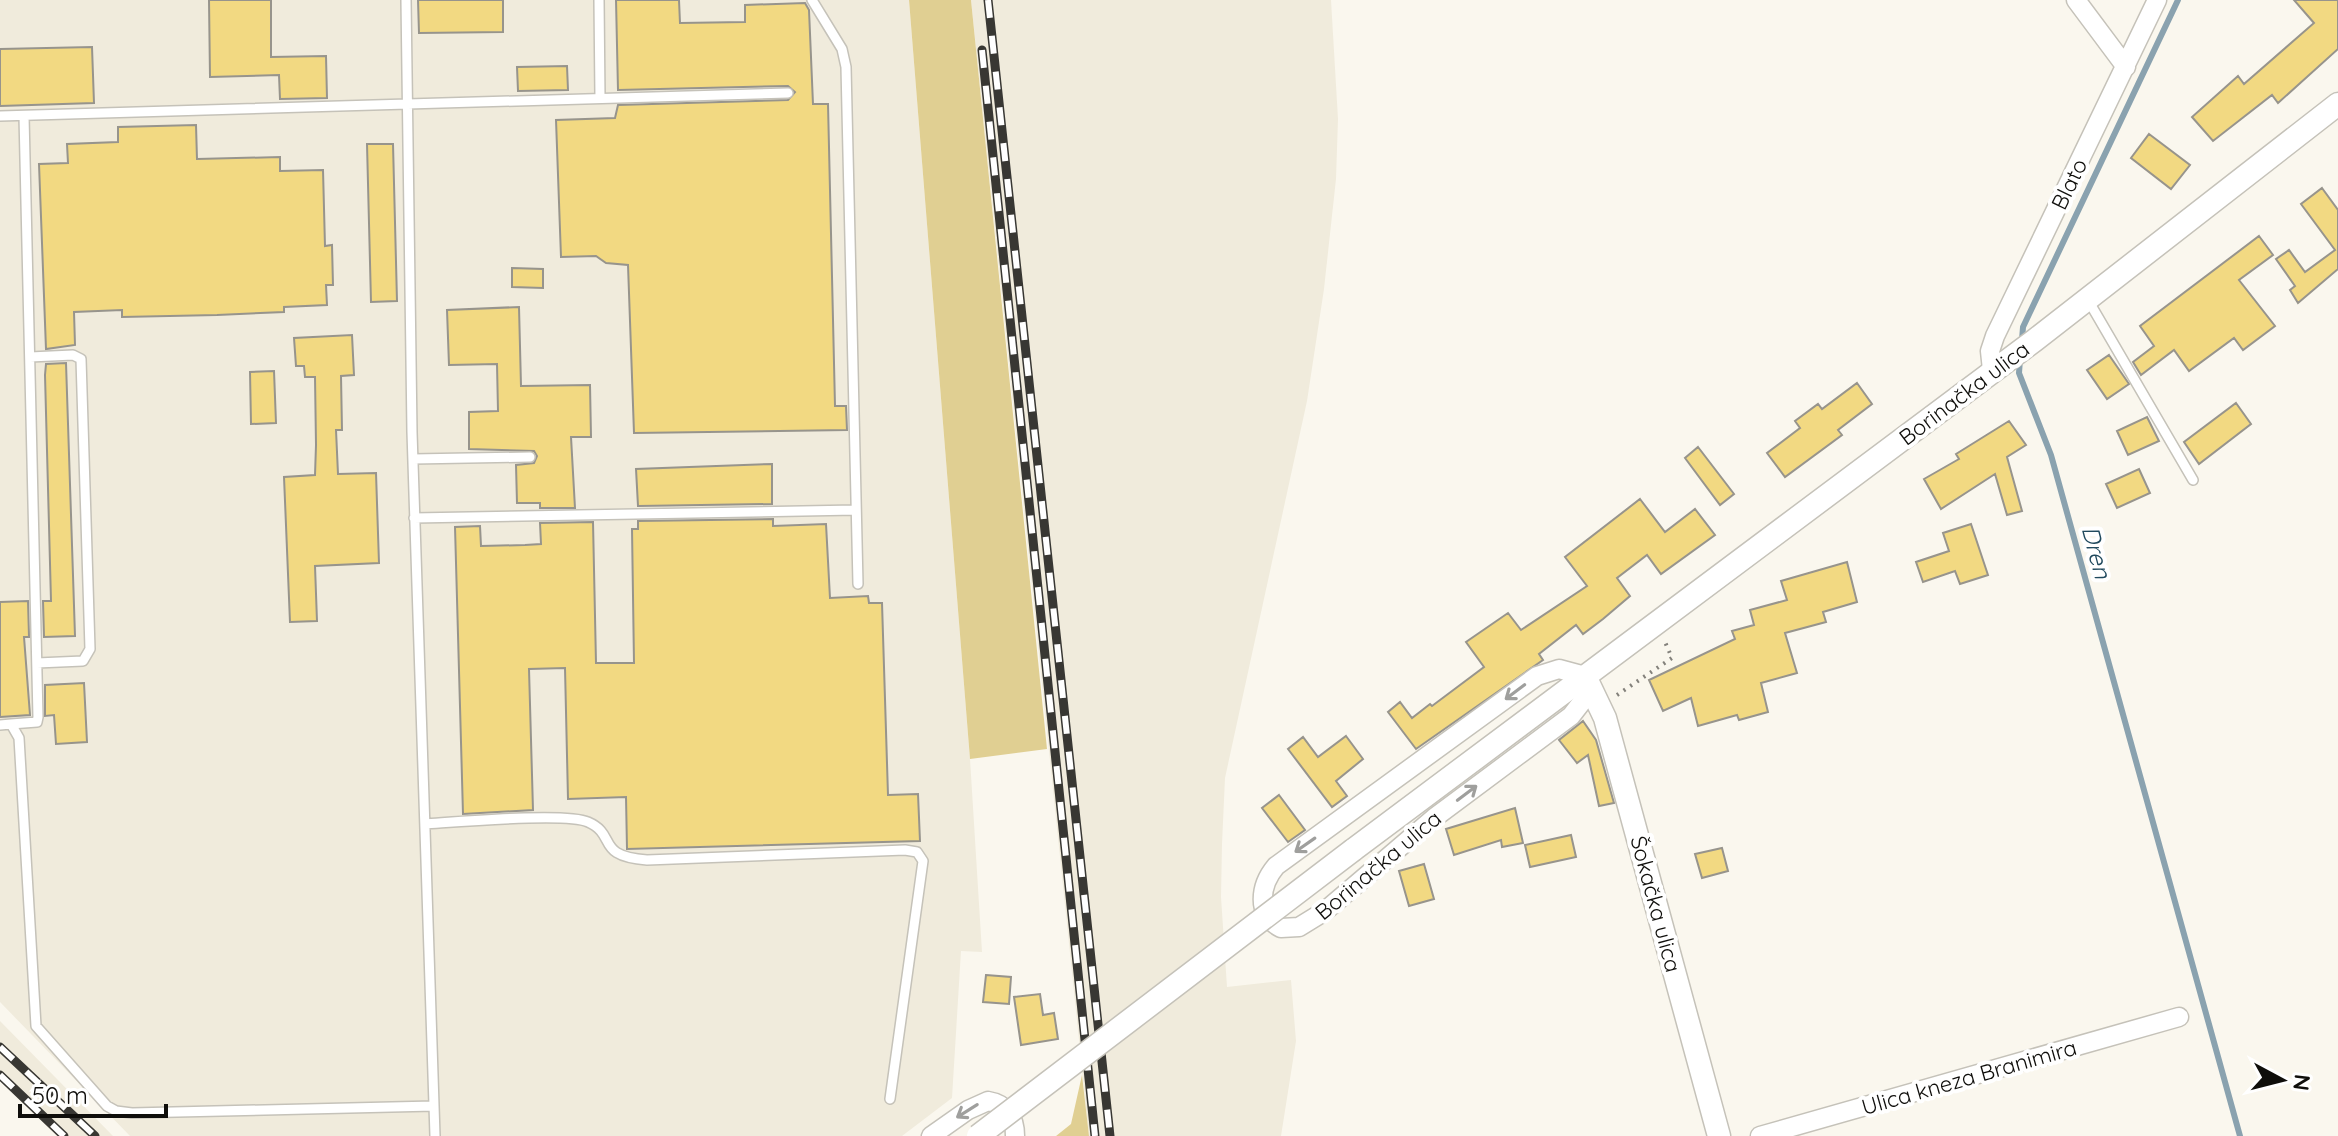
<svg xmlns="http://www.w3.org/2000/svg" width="2338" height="1136" font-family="Quicksand,sans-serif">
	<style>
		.built { fill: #f0ebdc }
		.green { fill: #e0cf92 }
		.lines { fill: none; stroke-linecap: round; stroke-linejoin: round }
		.stream { stroke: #8aa2af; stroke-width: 6 }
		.building { fill: #f2d982; stroke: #97948c; stroke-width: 2 }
		.service-casing { stroke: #c5c2b9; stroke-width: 12 }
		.minor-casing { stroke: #c5c2b9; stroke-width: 21 }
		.tertiary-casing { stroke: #c5c2b9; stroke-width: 25 }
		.path { stroke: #83817b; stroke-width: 4; stroke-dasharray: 2 6; stroke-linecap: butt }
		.service { stroke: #fff; stroke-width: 9 }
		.minor { stroke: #fff; stroke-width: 18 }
		.tertiary { stroke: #fff; stroke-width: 22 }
		.rail-casing { stroke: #383733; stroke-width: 9 }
		.rail { stroke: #fff; stroke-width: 6; stroke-dasharray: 18; stroke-linecap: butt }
		.tertiary-bridge-casing { stroke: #c5c2b9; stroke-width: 25; stroke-linecap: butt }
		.tertiary-bridge { stroke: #fff; stroke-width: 22 }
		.oneway { stroke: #9f9f9d }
		.labels { text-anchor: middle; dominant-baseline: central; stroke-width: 8; stroke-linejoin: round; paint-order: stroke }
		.street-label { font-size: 22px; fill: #0f0e0b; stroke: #fff }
		.water-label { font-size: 24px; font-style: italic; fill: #20495d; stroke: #fff }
	</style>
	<rect width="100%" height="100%" fill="#faf7ee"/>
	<path class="built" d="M0,0H909L970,759L982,952L961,951L952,1098L902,1136H130L0,1002Z
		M971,0H1331L1338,119L1336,179L1324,289L1307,401L1225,778L1222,844L1221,897L1227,987L1291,980L1296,1041L1281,1136H1089Z
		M0,1021L113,1136H57L0,1081Z"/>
	<path class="green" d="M909,0H971L1047,749L970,759Z
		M1082,1075L1089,1136H1056L1071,1124Z"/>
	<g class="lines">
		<path class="stream" d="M2022,340L2023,327L2178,0
			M2020,359L2019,373L2051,455L2240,1136"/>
	</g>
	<path class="building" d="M209,0H271V57L326,56L327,98L280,99L279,75L210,77Z
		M418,0H503V32L419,33Z
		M616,0H679L680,23L745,22V5L805,3L809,10L813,104H828L835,406H846L847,430L634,433L628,265L606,263L596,256L561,257L556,120L615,118L618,105L788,100L795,92L788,86L618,90Z
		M2294,0H2338V49L2278,103L2272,95L2213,141L2192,117L2238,76L2244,84L2314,23Z
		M92,47L94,103L0,106V49Z
		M567,66L568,90L518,91L517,67Z
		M196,125L197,159L280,157V171L323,170L325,246L332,245L333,285H326L327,305L284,307V312L217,315L122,317V310L74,312L75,345L46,349L39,164L68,163L67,144L118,142V127Z
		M2149,134L2190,165L2171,189L2131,158Z
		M367,144H393L397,301L371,302Z
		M2322,188L2338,210V269L2298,303L2290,290L2295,286L2276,259L2289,250L2305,272L2335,250L2301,204Z
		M2259,236L2273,255L2239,280L2275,326L2243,350L2234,338L2189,371L2174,350L2141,375L2133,362L2154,346L2140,326Z
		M512,268L543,269V288L512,287Z
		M519,307L521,386L590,385L591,437H571L575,508H540V503H517L516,465L534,463L537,456L534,451L469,449V412L498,411L497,364L449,365L447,310Z
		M352,335L354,375L341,376L342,430H336L338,474L376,473L379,563L315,566L317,621L290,622L284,477L315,475L316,445L315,377H305L304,366H296L294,338Z
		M2109,355L2129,384L2107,399L2087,370Z
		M66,363L75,636L44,637L43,601H51L45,375L46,364Z
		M274,371L276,423L251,424L250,372Z
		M1857,383L1872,404L1838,430L1842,435L1785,477L1767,453L1800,428L1795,421L1818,404L1822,409Z
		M2236,403L2251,424L2199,464L2184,442Z
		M2147,417L2159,441L2128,455L2117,431Z
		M2009,421L2026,445L2007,457L2022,511L2007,515L1995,474L1941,509L1924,479L1959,459L1956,454Z
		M1698,447L1734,494L1720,505L1685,458Z
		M772,464V504L638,506L636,469Z
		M2139,469L2150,493L2117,508L2106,484Z
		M1640,499L1665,532L1695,509L1715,535L1661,574L1647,555L1617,578L1630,596L1603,619L1583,634L1576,625L1539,654L1543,660L1416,749L1388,712L1400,702L1412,718L1430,704L1432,706L1484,667L1466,642L1508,613L1521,630L1587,586L1565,557Z
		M773,519V526L826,524L830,598L868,596L869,603H882L888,795L918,794L920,841L627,849L626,797L568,799L565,668L529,669L533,810L463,814L455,527L480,526L481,546L525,545L541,544L540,523L593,522L596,663H634L632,529H638V521Z
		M1971,524L1988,575L1960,584L1955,571L1923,582L1916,562L1949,551L1943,533Z
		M1847,562L1857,602L1823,612L1826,622L1785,633L1797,673L1761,683L1768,712L1739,720L1737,715L1698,726L1691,698L1663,711L1649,680L1735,639L1732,631L1754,625L1750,610L1787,600L1781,581Z
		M28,601L29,637H24L30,715L0,717V602Z
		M84,683L87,742L56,744L54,715L45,716V685Z
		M1583,721L1596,740L1614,803L1599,806L1588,755L1577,763L1559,740Z
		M1346,736L1363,759L1336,781L1347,796L1332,807L1288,749L1303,737L1318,757Z
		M1279,795L1305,830L1288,842L1262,808Z
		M1515,808L1523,843L1502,847L1501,840L1454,855L1446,829Z
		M1571,835L1576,857L1530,867L1525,845Z
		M1722,848L1728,871L1702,878L1695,854Z
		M1424,864L1434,899L1409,906L1399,871Z
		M986,975L1011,977L1009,1004L983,1002Z
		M1040,994L1043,1015L1054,1013L1058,1039L1021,1045L1014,997Z"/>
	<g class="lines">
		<g class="service-casing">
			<path id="service" d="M406,0L412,432L435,1136
				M599,0L600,98
				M812,0L842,49L846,67L858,584
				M0,116L788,93
				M2088,300L2193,480
				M30,357L73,355L81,359L90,649L83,661L37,663
				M413,459L530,457
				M414,518L856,510
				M11,724L37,722L38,717L24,116
				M0,725L11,724L19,738L36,1026L107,1106L116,1111L132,1113L434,1106
				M425,824C456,822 566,812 588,822C618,835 594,856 647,860L905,850L917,852L923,861L890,1099"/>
		</g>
		<g class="minor-casing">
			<path id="minor" d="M2076,0L2126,67
				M1992,370L1990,351L1995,336L2157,0
				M1585,676L1559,669L1537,676L1276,866C1260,885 1255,915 1281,928L1299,927L1325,911L1434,818L1571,716L1592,689
				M931,1136L968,1110L988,1101C1007,1104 1015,1118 1015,1136
				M1760,1136L2179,1017"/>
		</g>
		<g class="tertiary-casing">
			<path id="tertiary" d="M1585,676L1605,718L1719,1136
				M1353,850L2035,340L2338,104"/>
		</g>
		<path class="path" d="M1617,695L1672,658L1665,642"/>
		<use href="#service" class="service"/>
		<use href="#minor" class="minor"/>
		<use href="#tertiary" class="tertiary"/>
		<g class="rail-casing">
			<path id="rail" d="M988,0L1110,1136
				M982,50L1095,1136
				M0,1047L95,1136
				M0,1075L64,1136"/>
		</g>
		<use href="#rail" class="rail"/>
		<g class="tertiary-bridge-casing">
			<path id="tertiary-bridge" d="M978,1136L1353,850"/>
		</g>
		<use href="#tertiary-bridge" class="tertiary-bridge"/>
	</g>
	<defs><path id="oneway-shaft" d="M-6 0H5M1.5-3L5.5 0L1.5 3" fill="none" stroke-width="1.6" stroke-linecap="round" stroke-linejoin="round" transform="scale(2)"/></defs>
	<g class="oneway">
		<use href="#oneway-shaft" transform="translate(1515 692) rotate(143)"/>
		<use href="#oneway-shaft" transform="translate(1467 793) rotate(-37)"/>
		<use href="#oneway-shaft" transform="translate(1305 845) rotate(145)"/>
		<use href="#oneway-shaft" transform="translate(967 1111) rotate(148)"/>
	</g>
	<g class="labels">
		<g class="street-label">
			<text transform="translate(2069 184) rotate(-64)">Blato</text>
			<text transform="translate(1964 393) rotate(-37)">Borinačka ulica</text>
			<text transform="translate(1378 865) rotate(-40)">Borinačka ulica</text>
			<text transform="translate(1656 904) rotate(75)">Šokačka ulica</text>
			<text transform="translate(1969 1077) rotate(-16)">Ulica kneza Branimira</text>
		</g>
		<g class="water-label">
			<text transform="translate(2097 552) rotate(75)">Dren</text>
		</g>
	</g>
	<g transform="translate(2282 1080) rotate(97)" stroke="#ffffff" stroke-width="6" paint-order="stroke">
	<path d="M0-6L14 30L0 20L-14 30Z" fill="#0f0e0b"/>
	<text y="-12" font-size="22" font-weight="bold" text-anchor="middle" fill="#0f0e0b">N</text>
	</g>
	<path d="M20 1104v12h146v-12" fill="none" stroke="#0f0e0b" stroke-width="4"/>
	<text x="32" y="1104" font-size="24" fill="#0f0e0b" stroke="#ffffff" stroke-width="6" paint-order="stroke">50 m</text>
</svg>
